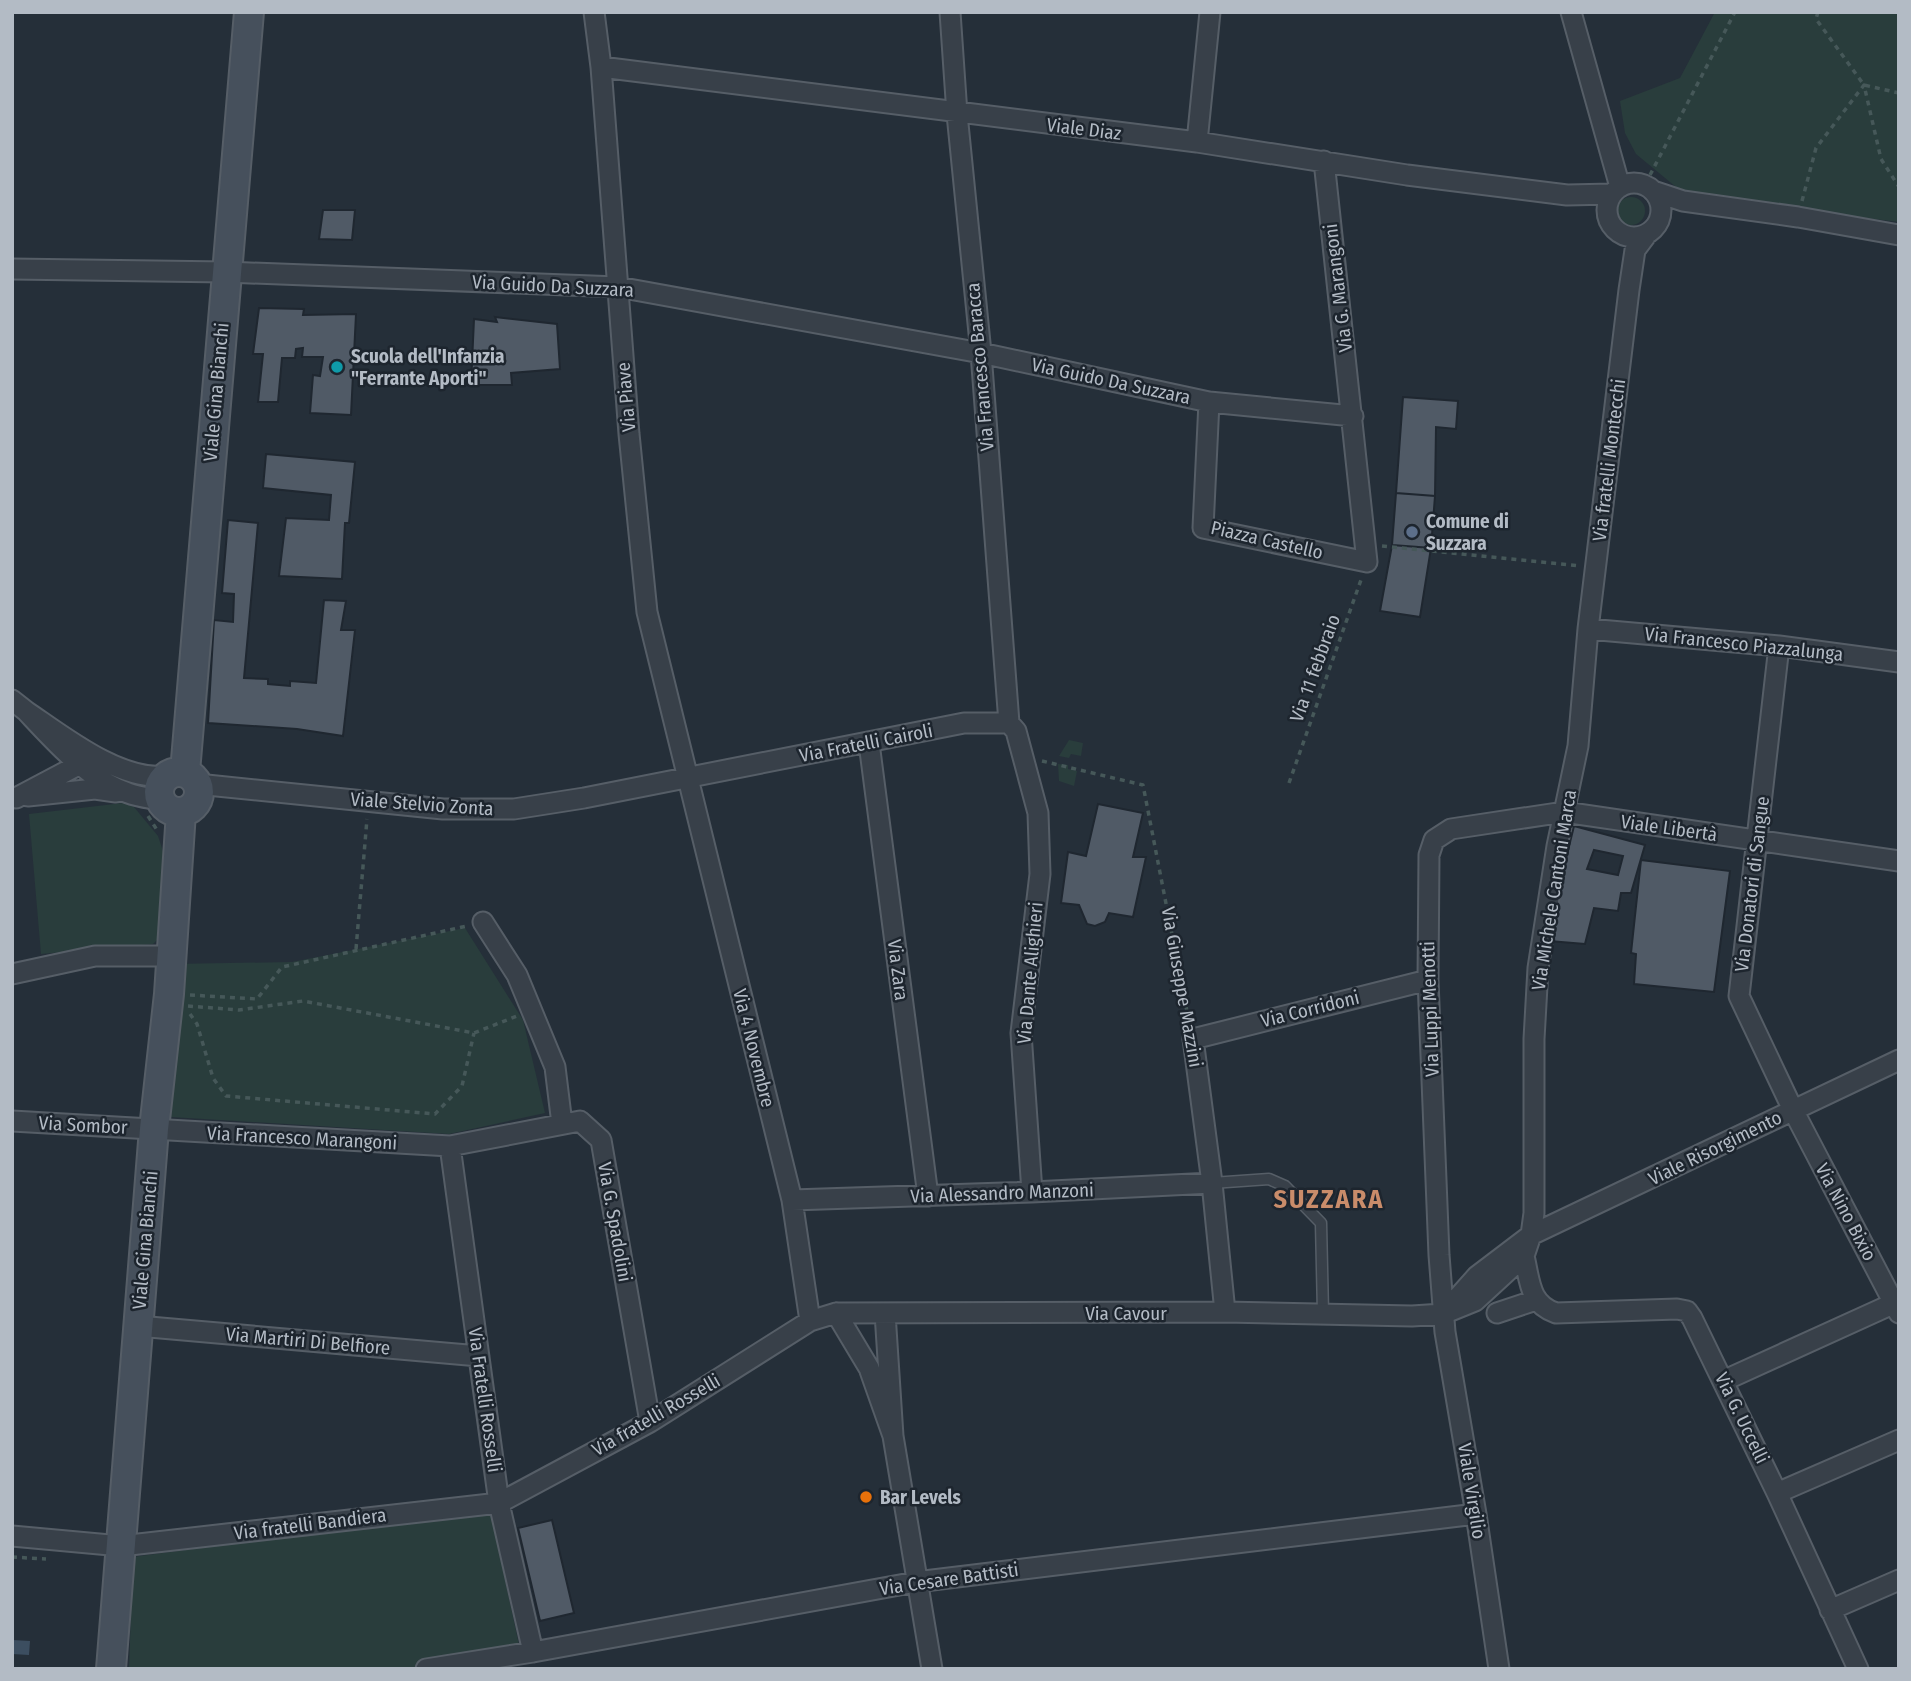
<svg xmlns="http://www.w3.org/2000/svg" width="1911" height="1681" font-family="'Fira Sans Condensed',sans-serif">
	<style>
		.green { fill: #293d3c }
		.water { fill: #3c4e60 }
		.building { fill: #505a66; stroke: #1f2730; stroke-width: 2; fill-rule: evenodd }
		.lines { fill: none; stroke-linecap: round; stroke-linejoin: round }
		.lane-casing { stroke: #565e67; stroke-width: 13 }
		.street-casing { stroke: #565e67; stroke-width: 23 }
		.secondary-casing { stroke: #565e67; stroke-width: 32 }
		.path { stroke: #465859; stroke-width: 3.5; stroke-dasharray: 5 5; stroke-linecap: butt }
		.lane { stroke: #384049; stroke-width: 10 }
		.street { stroke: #384049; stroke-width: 19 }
		.secondary { stroke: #46505c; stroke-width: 28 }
		.culture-dot { fill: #0f9aa8; stroke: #1d252e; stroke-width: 2.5 }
		.service-dot { fill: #5c6f8a; stroke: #1d252e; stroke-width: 2.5 }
		.food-dot { fill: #e8710a; stroke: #1d252e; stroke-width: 2.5 }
		.labels { text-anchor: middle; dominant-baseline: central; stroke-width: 5; stroke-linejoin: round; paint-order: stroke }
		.street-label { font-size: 19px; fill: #b3bbc5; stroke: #1d252e }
		.poi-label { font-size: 19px; font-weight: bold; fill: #b3bbc5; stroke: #1d252e; text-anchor: start }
		.district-label { font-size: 26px; font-weight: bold; letter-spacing: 2px; fill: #c98c6a; stroke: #1d252e }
	</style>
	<rect width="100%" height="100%" fill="#252f39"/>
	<path class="green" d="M1715,12H1899V222L1720,200L1682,192L1636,154L1625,133L1620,101L1680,78Z
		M1617 211a14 14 0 1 1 28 0a14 14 0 1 1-28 0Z
		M1069,740L1083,743L1081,756L1071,754L1069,758L1059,756Z
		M1058,764L1068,765V769L1077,771L1074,786L1059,781Z
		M123,803L134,807L158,836L167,863L158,939L153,944L41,954L29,814Z
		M465,928L523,1020L545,1113L449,1134L155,1116L173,964L292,962Z
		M490,1509L522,1659L467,1669H129L133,1557Z"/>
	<path class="water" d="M12,1640L30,1641L29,1655L12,1654Z"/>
	<path class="building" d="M323,210H355L352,240L319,239Z
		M259,308L304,309L303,315L356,314L351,415L310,413L313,375L320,376L323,357H302L303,348L296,349L295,358H282L278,402H258L263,354H253Z
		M495,317L557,324L560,369L511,373L512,385H471L474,319L497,322Z
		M1403,397L1458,401L1456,429L1436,427L1435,496L1396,493Z
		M266,454L355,462L349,523H345L342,579L279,576L286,518L329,520L331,495L263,488Z
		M1396,493L1435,496L1431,548L1392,545Z
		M228,520L258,523L244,678L268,679V684L290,686V681L316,683L324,600L346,601L341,630H355L343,736L297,729L208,723L214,620L233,622L234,594L222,593Z
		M1392,545L1431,548L1420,617L1380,611Z
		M1098,804L1143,813L1133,857H1146L1133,917L1109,913L1105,922L1095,926L1087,924L1079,905L1061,903L1068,852L1086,856Z
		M1574,826L1645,845L1631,893H1621L1618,911L1594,908L1585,944L1549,941L1559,887ZM1594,850L1623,856L1618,875L1587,869Z
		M1641,860L1730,871L1714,992L1634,984L1636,954L1631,953Z
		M552,1520L574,1613L540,1621L518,1528Z"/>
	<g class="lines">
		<g class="lane-casing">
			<path id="lane" d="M1212,1183L1269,1179L1285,1186L1321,1223L1323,1313"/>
		</g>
		<g class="street-casing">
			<path id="street" d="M594,12L601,67L629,434L647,612L792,1200L810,1321
				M950,12L957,114L981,353L1009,723
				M1571,12L1620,187
				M601,67L1197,142L1407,175L1567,195L1612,194
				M1197,142L1210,12
				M1324,161L1367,562L1203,528L1209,402L1353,416
				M1607 210a27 27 0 1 1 54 0a27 27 0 1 1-54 0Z
				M1653,191L1683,201L1798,217L1899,235
				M12,269L226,272L618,287L981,353L1209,402
				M1588,629L1779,646L1899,662
				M1779,646L1739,996L1793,1110L1899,1313
				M12,700L26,711
				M869,743L928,1196
				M197,784L443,809H514L584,798L964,723H1009L1016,731L1038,813L1040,874L1021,1033L1032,1192
				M28,796L95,789L116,792
				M16,798L80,764L90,765
				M160,800C149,798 138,797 128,793C87,779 55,742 26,711C63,736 119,781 166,776
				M483,922L517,975L555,1067L562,1124
				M12,974L95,956H171
				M12,1121L450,1146L580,1121L601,1140L650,1422
				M450,1146L499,1503L533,1652
				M792,1200L1032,1192L1212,1183
				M1524,1256C1530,1281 1529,1304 1556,1313L1677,1309L1687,1311L1692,1318L1777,1493L1858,1669
				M1225,1312L1212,1183L1193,1039L1428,980
				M836,1313L869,1368L893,1436L885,1313
				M1444,1313L1477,1276L1531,1235L1899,1060
				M1497,1313L1536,1300
				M138,1326L479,1356
				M1723,1381L1899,1301
				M893,1436L932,1669
				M1777,1493L1899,1440
				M12,1536L121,1546L499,1503L650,1422L810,1321L836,1313L1225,1312L1412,1316L1443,1314L1475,1301L1524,1256L1531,1235L1534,1213V1039L1538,968L1557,846L1578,746L1588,629L1629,290L1635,250L1647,234
				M1830,1610L1899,1580
				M426,1669L533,1652L916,1582L1476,1514
				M1499,1669L1476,1514L1445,1332L1439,1255L1428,980L1429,855L1434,840L1451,829L1564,812L1899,861"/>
		</g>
		<g class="secondary-casing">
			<path id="secondary" d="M159 792a20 20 0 1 1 40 0a20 20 0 1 1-40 0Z
				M185,772L249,12
				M111,1669L154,1129L169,994L181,812"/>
		</g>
		<path class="path" d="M1818,12L1816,19L1864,85L1899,93
			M1650,175L1735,12
			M1802,201L1816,148L1864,85L1881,159L1899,187
			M1382,546L1580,566
			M1042,761L1143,785L1189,1022
			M1289,783L1362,577
			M148,816L157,830
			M356,949L367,819
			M190,995L257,999L282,967L467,926
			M188,1006L239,1010L303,1001L474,1033L517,1016
			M190,1014L197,1024L213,1078L226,1096L435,1114L462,1086L474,1033
			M12,1557L46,1559"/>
		<use href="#lane" class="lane"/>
		<use href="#street" class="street"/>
		<use href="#secondary" class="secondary"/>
	</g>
	<circle class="culture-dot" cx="337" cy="367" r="7"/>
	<circle class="service-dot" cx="1412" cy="532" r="7"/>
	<circle class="food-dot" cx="866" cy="1497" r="7"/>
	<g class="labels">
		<g class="street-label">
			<text transform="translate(1084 129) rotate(7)">Viale Diaz</text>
			<text transform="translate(553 286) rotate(3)">Via Guido Da Suzzara</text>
			<text transform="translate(1338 288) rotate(-97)">Via G. Marangoni</text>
			<text transform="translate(980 367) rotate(-95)">Via Francesco Baracca</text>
			<text transform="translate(1111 381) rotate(12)">Via Guido Da Suzzara</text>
			<text transform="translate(216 392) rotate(-85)">Viale Gina Bianchi</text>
			<text transform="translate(626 397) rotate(-95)">Via Piave</text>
			<text transform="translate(1609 460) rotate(-83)">Via fratelli Montecchi</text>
			<text transform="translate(1267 540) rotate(13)">Piazza Castello</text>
			<text transform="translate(1744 644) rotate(6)">Via Francesco Piazzalunga</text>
			<text transform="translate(1315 668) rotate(-70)">Via 11 febbraio</text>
			<text transform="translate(866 743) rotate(-11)">Via Fratelli Cairoli</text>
			<text transform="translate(422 804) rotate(4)">Viale Stelvio Zonta</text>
			<text transform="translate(1669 828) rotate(8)">Viale Libertà</text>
			<text transform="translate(1752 884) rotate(-83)">Via Donatori di Sangue</text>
			<text transform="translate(1554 890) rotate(-81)">Via Michele Cantoni Marca</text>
			<text transform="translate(898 970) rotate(83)">Via Zara</text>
			<text transform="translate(1030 973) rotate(-85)">Via Dante Alighieri</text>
			<text transform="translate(1182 987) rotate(80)">Via Giuseppe Mazzini</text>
			<text transform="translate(1310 1009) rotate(-14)">Via Corridoni</text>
			<text transform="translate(1430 1009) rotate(-92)">Via Luppi Menotti</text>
			<text transform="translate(754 1048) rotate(76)">Via 4 Novembre</text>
			<text transform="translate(83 1125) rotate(3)">Via Sombor</text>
			<text transform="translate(302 1138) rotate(3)">Via Francesco Marangoni</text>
			<text transform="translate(1715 1148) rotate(-26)">Viale Risorgimento</text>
			<text transform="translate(1002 1193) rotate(-2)">Via Alessandro Manzoni</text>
			<text transform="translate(1846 1212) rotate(62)">Via Nino Bixio</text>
			<text transform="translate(615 1222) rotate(80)">Via G. Spadolini</text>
			<text transform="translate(145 1240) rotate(-85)">Viale Gina Bianchi</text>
			<text x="1126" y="1313">Via Cavour</text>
			<text transform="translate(308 1341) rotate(5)">Via Martiri Di Belfiore</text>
			<text transform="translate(485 1400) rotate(82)">Via Fratelli Rosselli</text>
			<text transform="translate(656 1415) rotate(-30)">Via fratelli Rosselli</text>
			<text transform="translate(1742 1418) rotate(64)">Via G. Uccelli</text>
			<text transform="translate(1472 1491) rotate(81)">Viale Virgilio</text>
			<text transform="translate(310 1524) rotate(-7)">Via fratelli Bandiera</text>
			<text transform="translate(949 1579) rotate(-8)">Via Cesare Battisti</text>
		</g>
		<g class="poi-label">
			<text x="351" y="356">Scuola dell'Infanzia<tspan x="351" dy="22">"Ferrante Aporti"</tspan></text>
			<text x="1426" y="521">Comune di<tspan x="1426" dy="22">Suzzara</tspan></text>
			<text x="880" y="1497">Bar Levels</text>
		</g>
		<g class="district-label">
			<text x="1329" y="1199">SUZZARA</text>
		</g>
	</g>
	<rect width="1911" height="1681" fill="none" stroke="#b3bbc5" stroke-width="28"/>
</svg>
